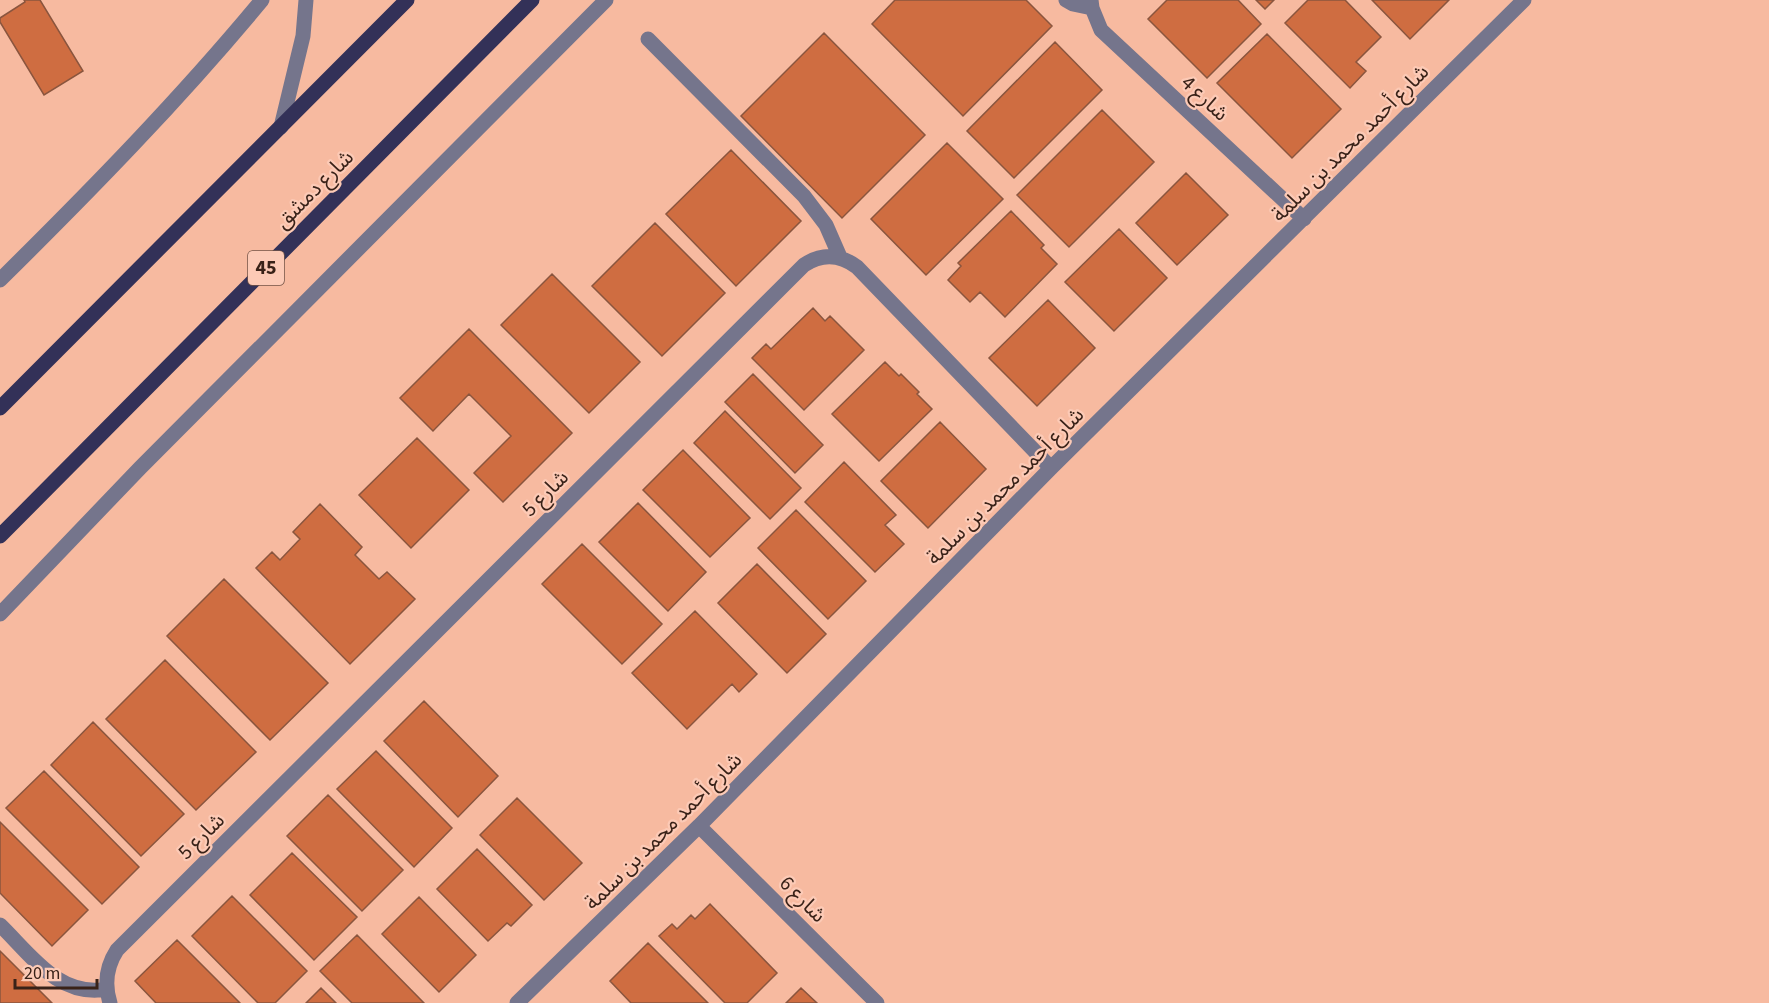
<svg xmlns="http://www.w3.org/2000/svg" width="1769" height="1003" font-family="'Source Sans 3','Noto Sans Arabic',sans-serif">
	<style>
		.building { fill: #cf6d41; stroke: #8a553e; stroke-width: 1.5 }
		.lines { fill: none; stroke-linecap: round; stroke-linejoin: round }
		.minor { stroke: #75758c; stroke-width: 15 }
		.major { stroke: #333158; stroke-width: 15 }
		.labels { text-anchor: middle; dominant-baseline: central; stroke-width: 4.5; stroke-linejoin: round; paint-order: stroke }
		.shield { fill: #fccab6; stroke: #745447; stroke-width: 1.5 }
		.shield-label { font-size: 20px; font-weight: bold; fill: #392218 }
		.street-label { font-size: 21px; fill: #392218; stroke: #fccab6 }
	</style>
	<rect width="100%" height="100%" fill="#f7baa0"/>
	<path class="building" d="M24,0H40L83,71L44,95L0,22V18L25,2Z
		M895,0H1026L1052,26L963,116L872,24Z
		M1167,0H1238L1261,24L1207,78L1148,19Z
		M1256,0H1274L1265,9Z
		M1308,0H1345L1381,37L1356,62L1366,71L1350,88L1285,23Z
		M1372,0H1449L1410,39Z
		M824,33L925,135L842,218L741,116Z
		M1267,34L1341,109L1292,158L1217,83Z
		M1055,42L1102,90L1014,178L967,131Z
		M1102,110L1154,162L1069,247L1017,195Z
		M947,143L1003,199L926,275L871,219Z
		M731,150L801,221L736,286L666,214Z
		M1186,173L1228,215L1177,265L1136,223Z
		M1011,211L1044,245L1041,248L1057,264L1005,317L980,292L970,302L948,280L961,266L958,263Z
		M655,223L725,293L662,356L592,286Z
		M1119,229L1167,278L1114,331L1065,282Z
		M552,274L640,362L589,413L501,325Z
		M1048,300L1095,348L1037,406L989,358Z
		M813,308L825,321L830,316L864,350L804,410L752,358L766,344L771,349Z
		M469,329L572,433L503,502L474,473L511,436L469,394L433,431L400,398Z
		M885,362L899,376L901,374L919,392L917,394L932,409L879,461L832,414Z
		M753,374L823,445L795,473L725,402Z
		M725,411L801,488L770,519L694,443Z
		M940,422L986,469L928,528L881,481Z
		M417,438L469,490L411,548L359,495Z
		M683,450L750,518L710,557L643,490Z
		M844,462L896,515L885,525L904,544L875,572L805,502Z
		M638,503L706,572L668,611L599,542Z
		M320,504L362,547L355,555L379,579L387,572L415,599L350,664L256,568L272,552L280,560L300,539L293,532Z
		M796,510L866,581L828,619L758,548Z
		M582,544L662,624L622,664L542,584Z
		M757,564L826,634L787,673L718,603Z
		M224,579L328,683L270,740L167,636Z
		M695,611L757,674L739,692L732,684L687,729L632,673Z
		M165,660L256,752L196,810L106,719Z
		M424,701L498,776L458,817L384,741Z
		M93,722L184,814L141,856L51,765Z
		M376,751L452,828L414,867L337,789Z
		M44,771L139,867L102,904L6,808Z
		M328,795L403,870L362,911L287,836Z
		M517,798L582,863L544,900L480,835Z
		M0,822L88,910L52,946L0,893Z
		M477,849L532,905L511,926L507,923L488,941L437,889Z
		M292,853L357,917L314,960L250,895Z
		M232,896L307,971L275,1003H258L192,936Z
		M419,897L476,955L439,992L382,934Z
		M710,904L777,973L747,1003H725L659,936L672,924L677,929L691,915L695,919Z
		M357,935L424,1003H352L320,971Z
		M177,940L240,1003H156L135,981Z
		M648,943L708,1003H631L610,981Z
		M0,951L52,1003H0Z
		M321,988L336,1003H306Z
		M801,988L817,1003H786Z"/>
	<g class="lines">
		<path class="minor" d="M1066,0L1073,4L1092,8
			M1091,0L1092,8L1101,30L1304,219
			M648,39L804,196L826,225L840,257
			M281,127L303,36L306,0
			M0,280C91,190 180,99 262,0
			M0,614L140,468L606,0
			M699,826L877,1003
			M0,925C31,955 59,998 107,989
			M110,1003C104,984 106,967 117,950L804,265C822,253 840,254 857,267L1051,468
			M517,1003L699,826L1051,468L1524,0"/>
		<path class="major" d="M0,408L407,0
			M0,536L532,0"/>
	</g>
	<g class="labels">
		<rect class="shield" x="248" y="251" width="36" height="34" rx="4.5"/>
		<g class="shield-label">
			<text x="266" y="268">45</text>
		</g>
		<g class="street-label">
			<text transform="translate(1205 98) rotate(43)">شارع 4</text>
			<text transform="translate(1350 143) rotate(-45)">شارع أحمد محمد بن سلمة</text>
			<text transform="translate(314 189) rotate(-45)">شارع دمشق</text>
			<text transform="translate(1005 486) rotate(-45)">شارع أحمد محمد بن سلمة</text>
			<text transform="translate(545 493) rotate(-45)">شارع 5</text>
			<text transform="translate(663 831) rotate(-45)">شارع أحمد محمد بن سلمة</text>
			<text transform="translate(201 836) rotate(-45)">شارع 5</text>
			<text transform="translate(803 899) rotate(45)">شارع 6</text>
		</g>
	</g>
	<path d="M15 979v9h82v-9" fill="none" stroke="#392218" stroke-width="3"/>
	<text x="24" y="979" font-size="18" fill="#392218" stroke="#fccab6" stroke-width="4.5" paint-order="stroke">20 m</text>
</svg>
